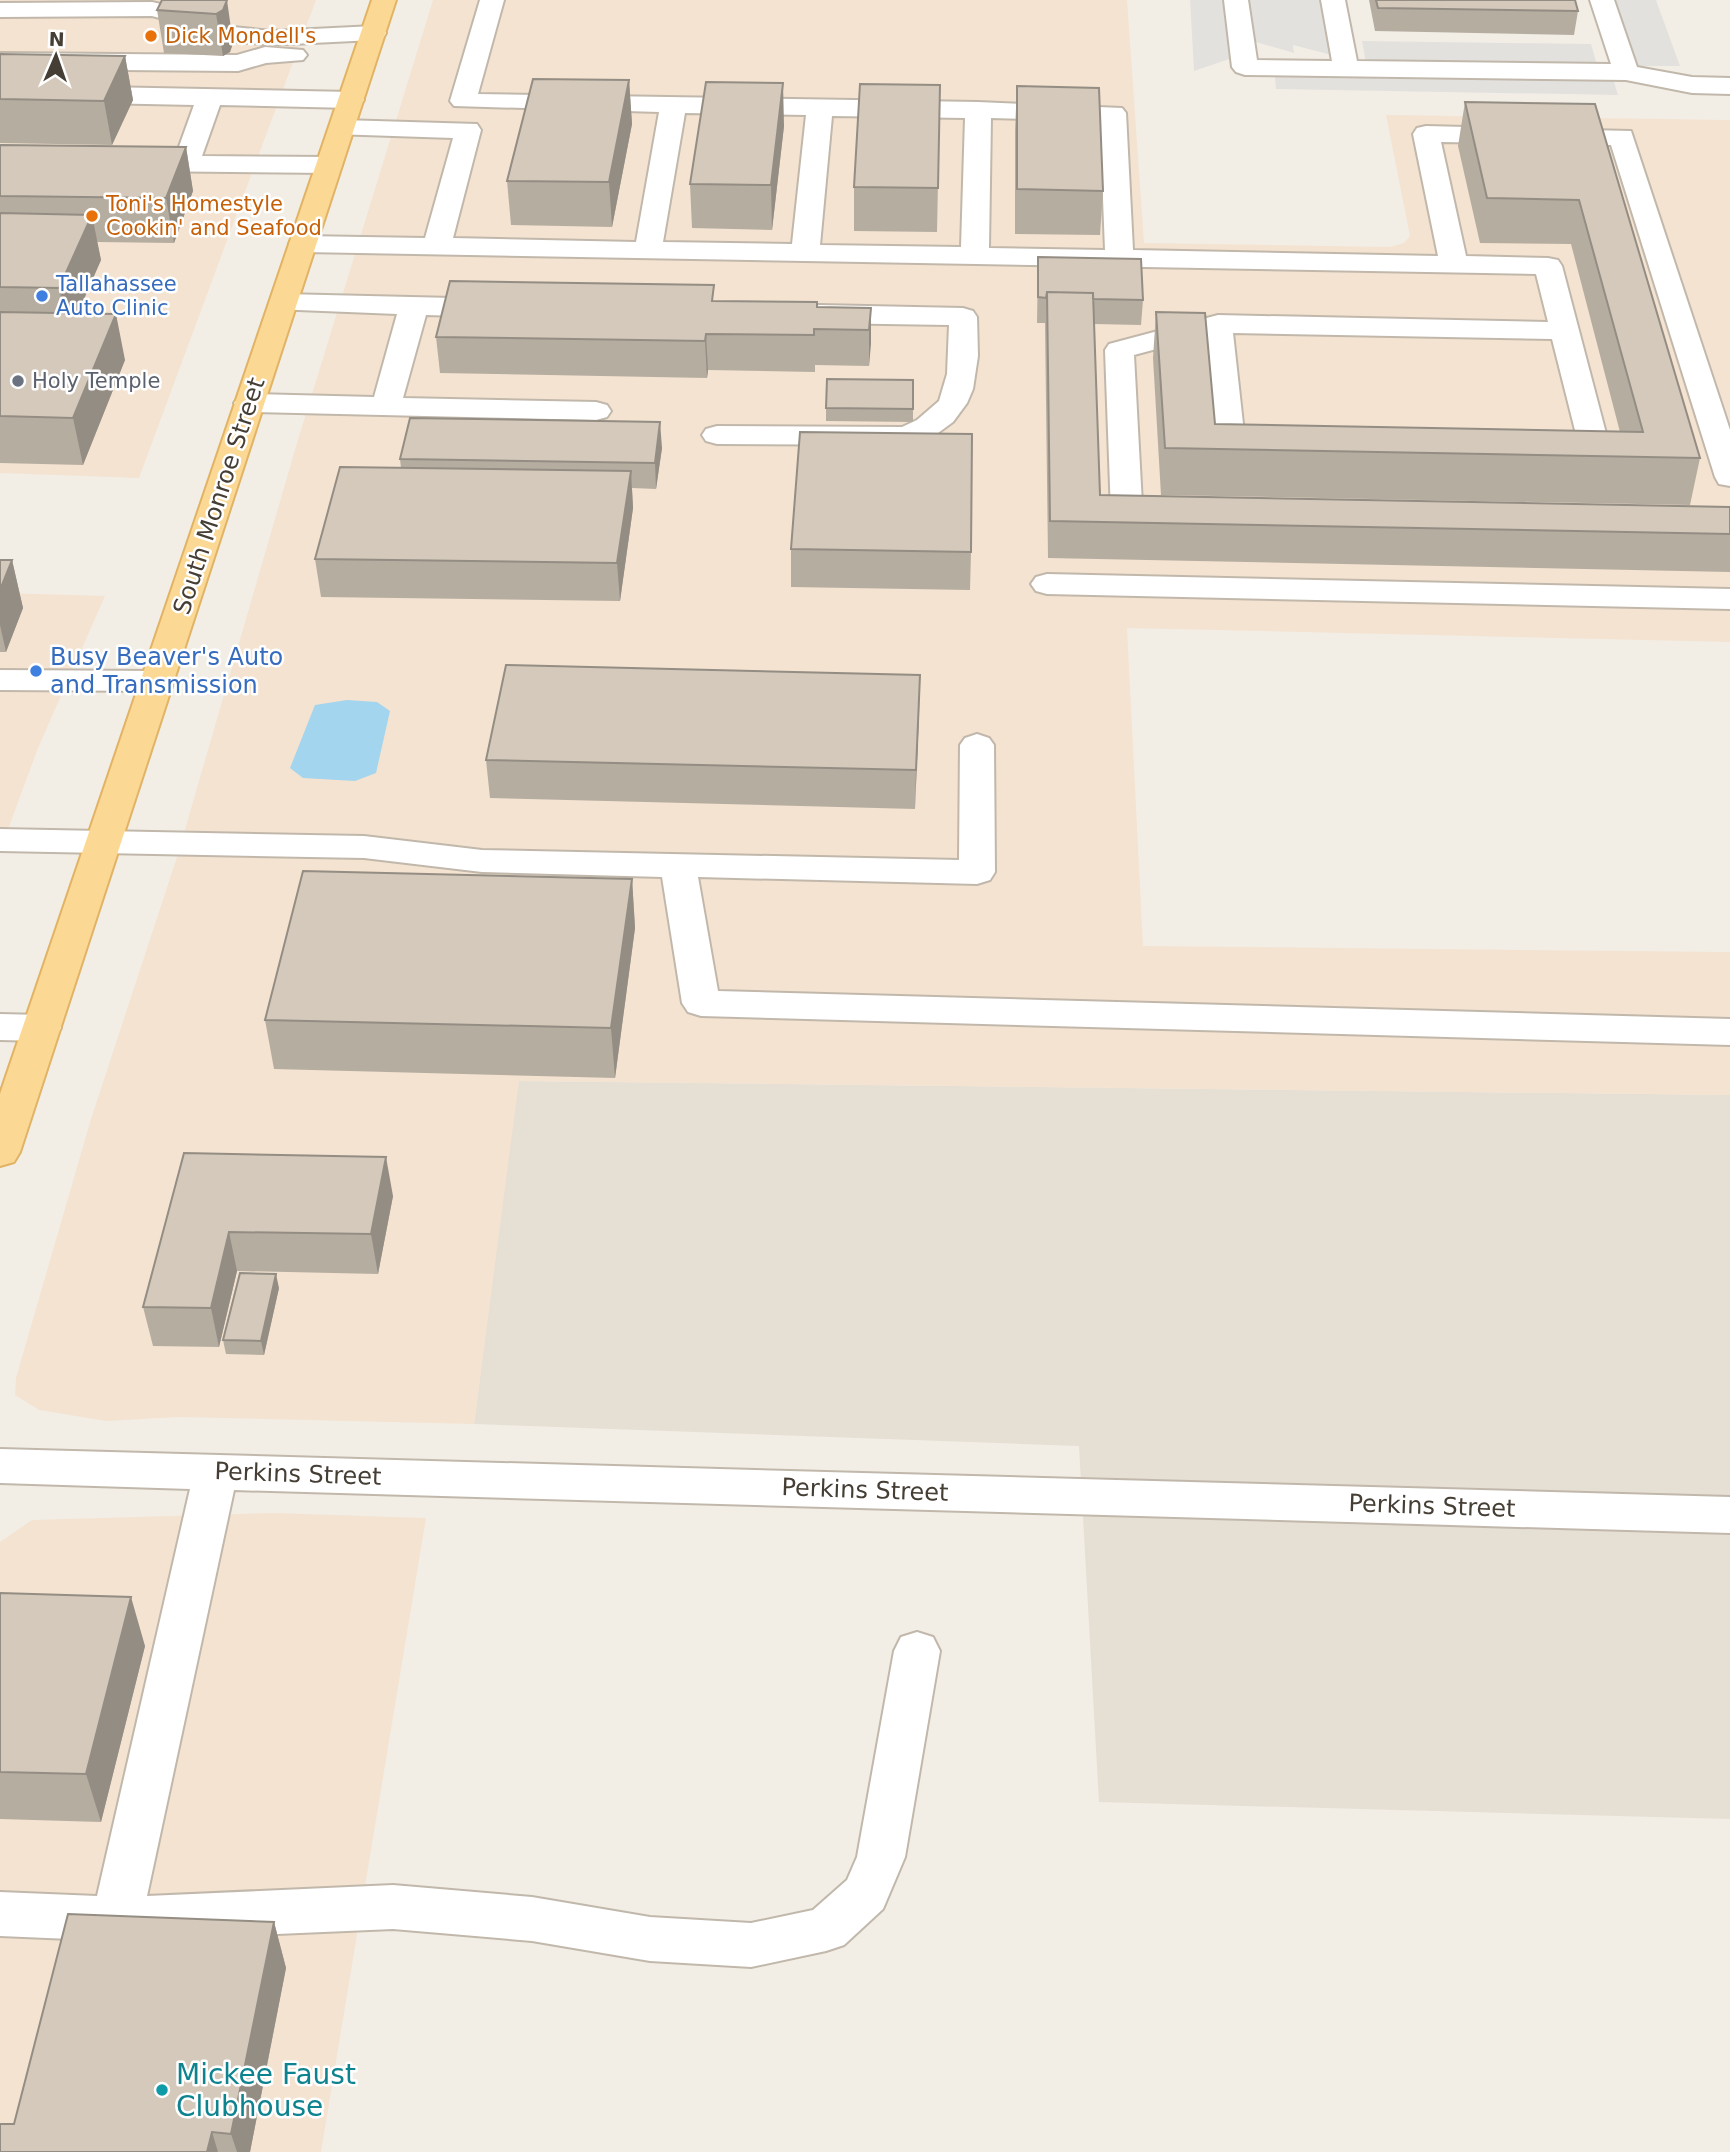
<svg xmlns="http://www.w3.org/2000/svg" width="1730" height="2152" font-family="'DejaVu Sans',sans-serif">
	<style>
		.residential { fill: #e6dfd4 }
		.commercial { fill: #f4e3d1 }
		.parking { fill: #e3e1de }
		.water { fill: #a3d5ee }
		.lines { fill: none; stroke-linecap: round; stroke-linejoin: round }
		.minor-casing { stroke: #c1b8ab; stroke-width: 4 }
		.major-casing { stroke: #e1b365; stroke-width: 4 }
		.minor { fill: #fff; fill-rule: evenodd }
		.major { fill: #fcd895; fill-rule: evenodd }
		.wall { fill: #b6ada1 }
		.shaded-wall { fill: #948d83 }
		.building { fill: #d4c9bb; stroke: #948d83; stroke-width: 2 }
		.food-dot { fill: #e8710a; stroke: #fff; stroke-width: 2.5 }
		.shop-dot { fill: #3f7fe0; stroke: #fff; stroke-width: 2.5 }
		.worship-dot { fill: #6b7280; stroke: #fff; stroke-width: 2.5 }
		.culture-dot { fill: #0f9aa8; stroke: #fff; stroke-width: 2.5 }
		.labels { text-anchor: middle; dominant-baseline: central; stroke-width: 5; stroke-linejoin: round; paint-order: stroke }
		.far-food-label { font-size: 21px; fill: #c56008; stroke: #fff; text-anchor: start }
		.far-shop-label { font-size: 21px; fill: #366cbe; stroke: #fff; text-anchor: start }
		.far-worship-label { font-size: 21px; fill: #5b616d; stroke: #fff; text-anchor: start }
		.street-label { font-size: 24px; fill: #453e35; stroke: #fff }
		.shop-label { font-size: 24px; fill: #366cbe; stroke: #fff; text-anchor: start }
		.near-culture-label { font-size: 28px; fill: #0d838f; stroke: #fff; text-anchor: start }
	</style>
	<rect width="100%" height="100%" fill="#f2eee6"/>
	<path class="residential" d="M518,1081L1730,1095V1819L1099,1802L1079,1446L474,1424Z"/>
	<path class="commercial" d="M0,0H316L139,478L0,473Z
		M433,0H1127L1144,243L1390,247L1404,243L1410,236L1386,115L1730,120V642L1127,628L1143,946L1730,952V1095L519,1081L474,1424L179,1417L106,1421L39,1410L15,1395L16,1378L91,1119L177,857L297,443Z
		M0,593L105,596L38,748L0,851Z
		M273,1513L426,1518L321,2152H0V1542L32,1520Z"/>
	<path class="parking" d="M1190,0H1333L1343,58L1293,45L1294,53L1242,38L1244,54L1194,71Z
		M1602,0H1656L1680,66H1624Z
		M1362,41L1591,44L1599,72H1611L1618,95L1276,89L1274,67L1367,68Z"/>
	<path class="water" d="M347,700L377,702L390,711L376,773L355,781L303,778L290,768L315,705Z"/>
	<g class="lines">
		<g class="minor-casing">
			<path id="minor" d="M480,0H504L478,94L978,102L1122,108L1126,113L1133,250L1438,256L1413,134L1417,128L1426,126L1631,131L1730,430V486L1719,484L1715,477L1611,145L1441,142L1466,256L1548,258L1558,260L1562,266L1613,460L1609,466C1594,470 1578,469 1563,465L1559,459L1563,453L1580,450L1552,339L1233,333L1245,442L1266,446L1270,452L1266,458L1255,461L1220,457L1216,451L1205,336L1134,355L1142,504L1175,507L1180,514L1175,521C1156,525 1135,524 1116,520L1111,513L1105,350L1109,344L1218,315L1548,322L1536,274L303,252L293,250L289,244L293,238L303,236L425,238L453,138L333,134L329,128L333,122L342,120L477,124L481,130L453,238L636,242L659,112L454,106L450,101ZM685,113L806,115L792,244L663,242ZM832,116L965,118L961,247L820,245ZM991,118L1100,121L1105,250L989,248Z
				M1224,0H1248L1257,60L1332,61L1321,0H1345L1357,61L1611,64L1590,0H1614L1637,67L1692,77L1730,78V94L1692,93L1626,80L1245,75L1236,72L1232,67Z
				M152,2L192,11L213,25L272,31L374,26L383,28L386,33L383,38L374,40L272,45L207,39L198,37L175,22L152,16L0,17V3Z
				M265,47L303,50L307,55L303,60L266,63L238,71L0,69V53L237,55Z
				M0,85L351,92L360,95L364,100L360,105L351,108L220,105L202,156L329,157L338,159L342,165L338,171L329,173L135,171L126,169L122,163L126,157L176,155L194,105L0,101Z
				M283,294L496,299L506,302L510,308L506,314L496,317L426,315L403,398L596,402L607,405L611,411L607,417L596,420L249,412L239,409L234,403L239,397L249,394L374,397L397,314L273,309L269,303L273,297Z
				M819,305L963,308L973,311L977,317L978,356L973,389L967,403L953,422L938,433L907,445L717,444L706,441L702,435L706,429L717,426L902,427L917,420L939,401L947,374L949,325L819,323L809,320L805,314L809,308Z
				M1047,574L1730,589V609L1047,594L1036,591L1031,584L1036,577Z
				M0,670L157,671L169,674L174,681L169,688L157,691L0,690Z
				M977,734L989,738L994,745L995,872L990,880L977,884L698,877L718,991L1730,1019V1045L701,1016L688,1012L682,1003L662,877L482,872L364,858L0,851V829L364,836L482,850L959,860L960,745L965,738Z
				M0,1014L42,1015L55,1019L61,1028L55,1037L42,1041L0,1040Z
				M0,1449L1730,1497V1533L234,1490L147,1896L393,1885L532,1897L650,1917L751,1923L813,1910L847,1880L857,1857L894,1651L901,1637L917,1632L933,1637L940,1651L905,1857L883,1909L844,1945L826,1951L751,1967L650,1961L532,1941L393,1929L117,1941L0,1936V1892L97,1896L190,1489L0,1483Z"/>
		</g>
		<g class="major-casing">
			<path id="major" d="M372,0H396L20,1152L14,1162L0,1166V1094Z"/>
		</g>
		<use href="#minor" class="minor"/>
		<use href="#major" class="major"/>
	</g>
	<path class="wall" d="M226,0L233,43L230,52L223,56L164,53L157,10Z
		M1369,0H1575L1578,11L1574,35L1375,31Z
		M0,54L125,56L133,100L112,145L0,143Z
		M629,80L632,124L612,227L511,225L507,181Z
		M940,85L937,232L854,231V187Z
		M1017,86L1103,191L1100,235L1015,234V130Z
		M1465,102L1595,104L1700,458L1690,505L1161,495L1153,358L1156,312L1215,424L1620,432L1571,244L1480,243L1458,146Z
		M784,126L772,230L692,228L690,184Z
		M0,145L186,147L193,191L174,243L97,242L101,260L77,313L125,360L83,465L0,463Z
		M1038,257L1143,300L1141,325L1094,324L1100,495L1730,507V572L1048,558L1045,323H1037Z
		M714,301L817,307L871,308L869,366L815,365V372L708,370L707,378L440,373L436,337Z
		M913,380V422L826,421V408Z
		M662,448L656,489L632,488L633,508L620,601L321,597L315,559L401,468L400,459Z
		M791,549L971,552L970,590L791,587Z
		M0,560H12L23,608L6,652H0Z
		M919,714L915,809L490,798L486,760Z
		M632,879L635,928L615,1078L274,1069L265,1020Z
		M184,1153L393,1196L378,1274L237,1271L219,1347L153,1346L143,1307Z
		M279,1288L264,1355L226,1354L223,1340Z
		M0,1593L145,1646L101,1822L0,1819Z
		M274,1922L286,1968L250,2152H0L14,2124Z"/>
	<path class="shaded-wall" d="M227,0L233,43L230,52L223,56L216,14Z
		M125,56L133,100L112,145L104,101Z
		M629,80L632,124L612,227L609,182Z
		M783,83L784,126L772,230L771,185Z
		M186,147L193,191L174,243L166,198Z
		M92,215L101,260L69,334L59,288Z
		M871,308V344L869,366V330Z
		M116,314L125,360L83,465L73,418Z
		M706,334L708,370L707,378L705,341Z
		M660,422L662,448L656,489L655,463Z
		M631,471L633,508L620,601L617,563Z
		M12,560L23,608L6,652L0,625V590Z
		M920,675L919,714L915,809L916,770Z
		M632,879L635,928L615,1078L611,1028Z
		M386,1157L393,1196L378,1274L371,1234Z
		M229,1232L237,1271L219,1347L211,1308Z
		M276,1274L279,1288L264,1355L261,1341Z
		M131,1597L145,1646L101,1822L86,1774Z
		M274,1922L286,1968L250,2152H237L231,2134Z
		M212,2132L218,2152H207Z"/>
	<path class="building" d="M162,0H227L223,10L216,14L157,10Z
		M1376,0H1575L1578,11L1378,8Z
		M0,54L125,56L104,101L0,99Z
		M533,79L629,80L609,182L507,181Z
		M706,82L783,83L771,185L690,184Z
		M860,84L940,85L938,188L854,187Z
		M1017,86L1099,88L1103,191L1017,189Z
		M1465,102L1595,104L1700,458L1165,448L1156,312L1205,313L1215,424L1643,432L1579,200L1487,198Z
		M0,145L186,147L166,198L0,196Z
		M0,213L92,215L59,288L0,287Z
		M1038,257L1141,259L1143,300L1093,299V293L1047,292L1046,298L1038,297Z
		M450,281L714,285L712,301L817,302V307L871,308L869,330L814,329V335L706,334L705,341L436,337Z
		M1047,292L1093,293L1100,495L1730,507V534L1050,521Z
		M0,312L116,314L73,418L0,416Z
		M827,379L913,380V409L826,408Z
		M410,418L660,422L655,463L400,459Z
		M800,432L972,434L971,552L791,549Z
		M340,467L631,471L617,563L315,559Z
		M0,560H12L0,590Z
		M506,665L920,675L916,770L486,760Z
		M303,871L632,879L611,1028L265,1020Z
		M184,1153L386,1157L371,1234L229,1232L211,1308L143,1307Z
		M240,1273L276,1274L261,1341L223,1340Z
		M0,1593L131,1597L86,1774L0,1772Z
		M68,1914L274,1922L231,2134L212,2132L207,2152H0V2124H14Z"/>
	<g class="food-dot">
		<circle cx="151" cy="36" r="7"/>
		<circle cx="92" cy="216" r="7"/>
	</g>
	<g class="shop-dot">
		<circle cx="42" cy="296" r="7"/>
		<circle cx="36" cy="671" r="7"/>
	</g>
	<circle class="worship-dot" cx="18" cy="381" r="7"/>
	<circle class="culture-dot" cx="162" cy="2090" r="7"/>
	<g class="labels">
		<g class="far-food-label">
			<text x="165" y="36">Dick Mondell's</text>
			<text x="106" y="204">Toni's Homestyle<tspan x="106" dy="24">Cookin' and Seafood</tspan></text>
		</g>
		<g class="far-shop-label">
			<text x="56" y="284">Tallahassee<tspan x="56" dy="24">Auto Clinic</tspan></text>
		</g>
		<g class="far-worship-label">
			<text x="32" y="381">Holy Temple</text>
		</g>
		<g class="street-label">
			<text transform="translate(219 496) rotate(-72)">South Monroe Street</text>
			<text transform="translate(298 1474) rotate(2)">Perkins Street</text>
			<text transform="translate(865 1490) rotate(2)">Perkins Street</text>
			<text transform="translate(1432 1506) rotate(2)">Perkins Street</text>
		</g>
		<g class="shop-label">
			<text x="50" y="657">Busy Beaver's Auto<tspan x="50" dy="28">and Transmission</tspan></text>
		</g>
		<g class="near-culture-label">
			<text x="176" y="2074">Mickee Faust<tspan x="176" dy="32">Clubhouse</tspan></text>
		</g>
	</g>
	<g transform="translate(56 56) rotate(2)" stroke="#ffffff" stroke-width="5" paint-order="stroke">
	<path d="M0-5L12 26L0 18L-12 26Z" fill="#453e35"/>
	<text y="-10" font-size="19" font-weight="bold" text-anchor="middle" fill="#453e35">N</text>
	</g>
</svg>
